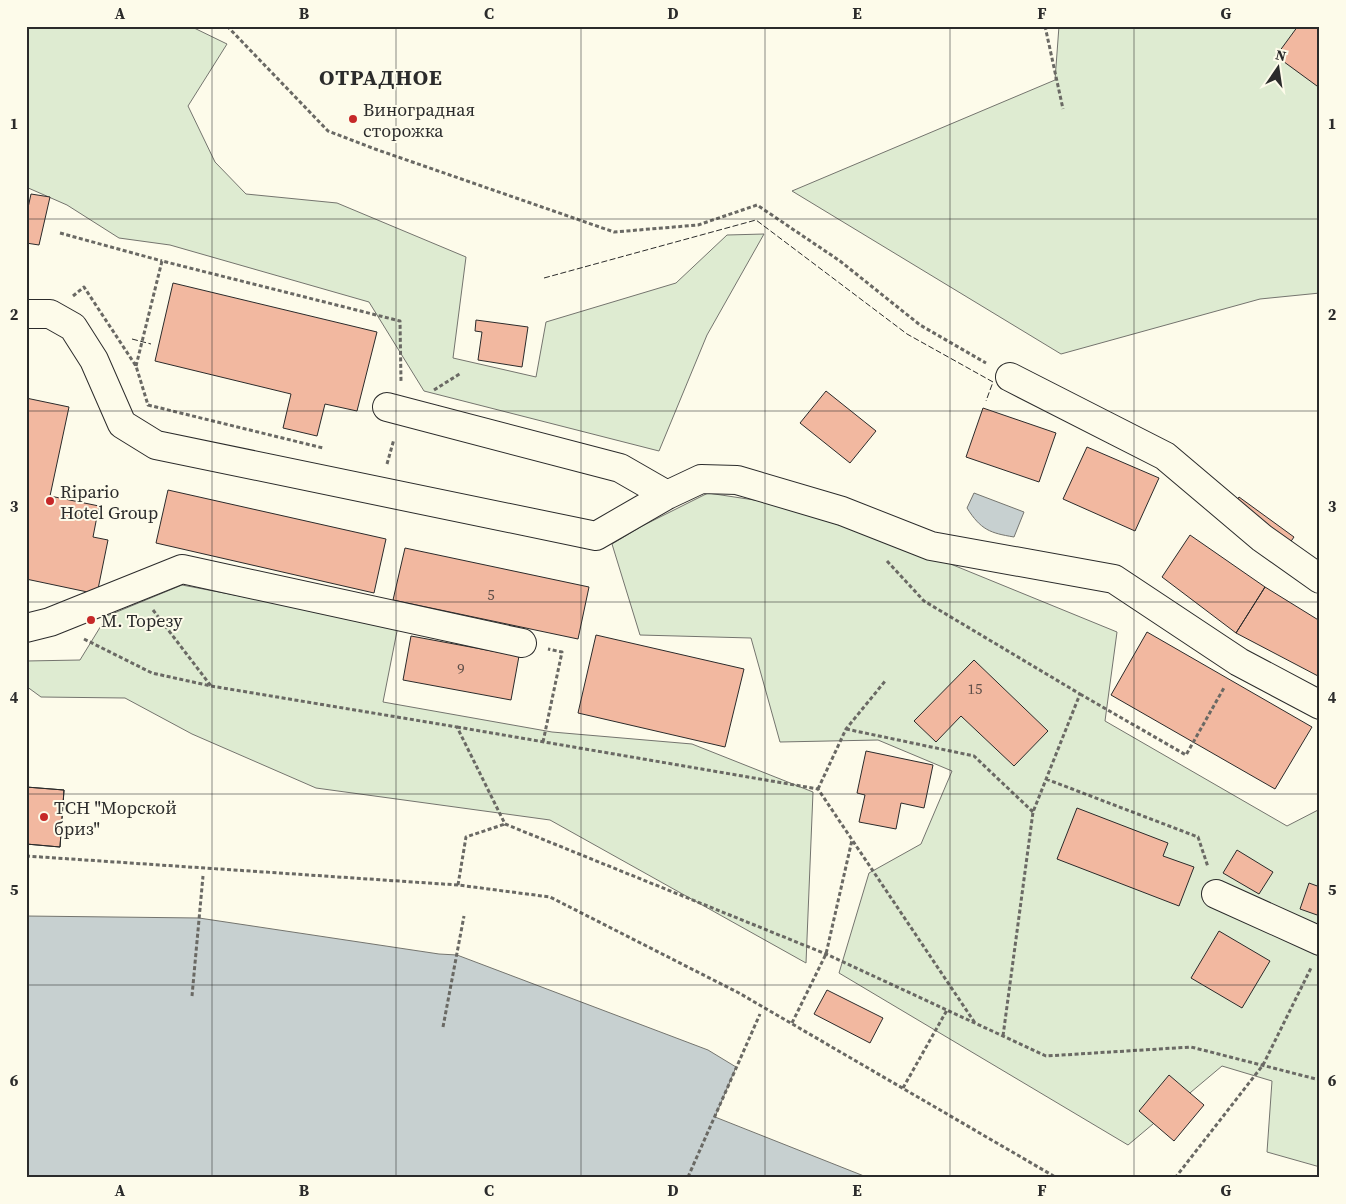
<svg xmlns="http://www.w3.org/2000/svg" width="1346" height="1204" font-family="'Source Serif 4',serif">
	<style>
		.green { fill: #deebd1; stroke: #74746e }
		.water { fill: #c7d0d0; stroke: #74746e }
		.building { fill: #f2b8a0; stroke: #2b2b2b }
		.lines { fill: none; stroke-linecap: round; stroke-linejoin: round }
		.minor-casing { stroke: #2b2b2b; stroke-width: 30 }
		.path { stroke: #6a6964; stroke-width: 3; stroke-dasharray: 4 2.5; stroke-linecap: butt }
		.minor { stroke: #fdfbea; stroke-width: 28 }
		.fence { stroke: #2b2b2b; stroke-width: 1; stroke-dasharray: 6 2.5; stroke-linecap: butt }
		.grid { fill: none; stroke: #2b2b2b; stroke-width: 1; stroke-opacity: 0.55 }
		.poi-dot { fill: #c62828; stroke: #fdfbea; stroke-width: 2 }
		.labels { text-anchor: middle; dominant-baseline: central; stroke-width: 4; stroke-linejoin: round; paint-order: stroke }
		.number-label { font-size: 15px; fill: #5d4e48 }
		.poi-label { font-size: 18px; fill: #2b2b2b; stroke: #fdfbea; text-anchor: start }
		.district-label { font-size: 22px; font-weight: bold; letter-spacing: 1px; fill: #2b2b2b; stroke: #fdfbea }
		.neatline { fill: none; stroke: #2b2b2b; stroke-width: 2 }
		.grid-label { font-size: 16px; text-anchor: middle; font-weight: bold; fill: #2b2b2b }
	</style>
	<rect width="100%" height="100%" fill="#fdfbea"/>
	<path class="green" d="M26,26H190L227,44L188,106L215,162L246,194L337,203L466,257L453,358L536,377L546,322L676,283L727,235L764,234L707,335L659,451L424,391L369,302L170,245L119,238L67,205L26,187Z
		M1059,26H1320V293L1260,299L1061,354L792,191L1055,80Z
		M708,493L774,503L931,556L1117,632L1105,721L1287,826L1320,809V1167L1267,1152L1272,1081L1222,1066L1128,1145L839,973L869,873L921,844L952,771L878,740L780,742L751,638L640,635L612,544L642,526Z
		M182,585L398,626L383,702L552,732L692,744L813,792L806,963L550,820L316,788L192,734L125,698L41,697L26,686V661L80,660L107,616Z"/>
	<path class="water" d="M974,493L1024,512L1014,537C990,533 981,530 967,508Z
		M26,916L199,918L439,954L457,955L708,1050L736,1067L715,1117L869,1178H26Z"/>
	<path class="building" d="M1298,26H1316L1320,29V83L1317,86L1276,56Z
		M31,194L50,197L39,245L26,243V217Z
		M173,283L377,332L357,411L325,404L317,436L283,428L291,394L155,361Z
		M476,320L528,327L522,367L478,360L482,332L475,331Z
		M826,391L876,431L850,463L800,423Z
		M26,398L69,407L50,496L99,506L93,537L108,540L97,594L26,579Z
		M983,408L1056,433L1039,482L966,457Z
		M1087,447L1159,478L1135,531L1063,499Z
		M168,490L386,539L374,593L156,543Z
		M1239,497L1294,537L1287,547L1233,506Z
		M1190,535L1265,587L1236,633L1162,577Z
		M405,548L589,587L578,639L393,600Z
		M1265,587L1320,621V673L1318,676L1236,633Z
		M1147,632L1312,727L1275,789L1111,695Z
		M596,635L744,669L725,747L578,713Z
		M411,636L519,656L511,700L403,680Z
		M974,660L1048,731L1014,766L961,716L936,742L914,721Z
		M866,751L933,765L924,808L901,803L896,829L859,822L865,795L857,793Z
		M26,787L64,790L60,847L26,844Z
		M26,787L64,790L60,847L26,844Z
		M1077,808L1168,843L1163,856L1194,867L1179,906L1057,859Z
		M1237,850L1273,872L1259,894L1223,873Z
		M1309,883L1320,887V916L1300,909Z
		M1219,931L1270,961L1242,1008L1191,978Z
		M827,990L883,1018L870,1043L814,1014Z
		M1169,1075L1204,1105L1174,1141L1139,1111Z"/>
	<g class="lines">
		<g class="minor-casing">
			<path id="minor" d="M26,314H50L73,327L94,360L122,424L156,445L596,536L667,495L701,479L737,480L842,511L931,546L1114,579L1239,662L1320,705
				M1010,377L1165,456L1262,538L1320,579
				M387,407L620,468L667,495
				M26,628L50,622L182,569L522,643
				M1216,894L1320,941"/>
		</g>
		<path class="path" d="M227,26L328,131L375,149L614,232L698,225L757,205L840,261L920,325L986,363
			M1045,26L1063,109
			M60,233L162,261
			M73,296L84,287L136,366L148,405L323,448
			M136,366L162,261L400,321L401,381
			M434,390L461,373
			M387,464L394,439
			M887,561L924,601L1080,694L1033,812L1003,1036
			M153,610L211,686
			M84,639L152,673L211,686L457,727L505,824L826,954L1046,1056L1191,1047L1320,1080
			M1080,694L1186,755L1225,686
			M457,727L818,789L975,1023
			M846,729L974,756L1033,812
			M543,742L562,652L548,649
			M1046,779L1198,837L1208,867
			M818,789L846,729L886,680
			M26,856L458,885L550,897L739,993L1057,1178
			M458,885L466,837L505,824
			M192,996L203,876
			M792,1023L826,954L852,840
			M443,1027L464,916
			M903,1088L947,1010
			M688,1177L760,1014
			M1175,1178L1263,1065L1311,968"/>
		<use href="#minor" class="minor"/>
		<path class="fence" d="M544,278L756,220L907,334L993,382L986,401
			M132,339L151,344"/>
	</g>
	<path class="grid" d="M212,26V1178M396,26V1178M581,26V1178M765,26V1178M950,26V1178M1134,26V1178M26,219H1320M26,411H1320M26,602H1320M26,794H1320M26,985H1320"/>
	<g class="poi-dot">
		<circle cx="353" cy="119" r="5"/>
		<circle cx="50" cy="501" r="5"/>
		<circle cx="91" cy="620" r="5"/>
		<circle cx="44" cy="817" r="5"/>
	</g>
	<g class="labels">
		<g class="number-label">
			<text x="491" y="594">5</text>
			<text x="461" y="668">9</text>
			<text x="975" y="688">15</text>
		</g>
		<g class="poi-label">
			<text x="363" y="109">Виноградная<tspan x="363" dy="21">сторожка</tspan></text>
			<text x="60" y="491">Ripario<tspan x="60" dy="21">Hotel Group</tspan></text>
			<text x="101" y="620">М. Торезу</text>
			<text x="54" y="807">ТСН "Морской<tspan x="54" dy="21">бриз"</tspan></text>
		</g>
		<g class="district-label">
			<text x="381" y="77">ОТРАДНОЕ</text>
		</g>
	</g>
	<rect width="1346" height="1204" fill="none" stroke="#fdfbea" stroke-width="55"/>
	<g transform="translate(1278 68) rotate(13)" stroke="#fdfbea" stroke-width="4" paint-order="stroke">
	<path d="M0-4L9 19L0 12L-9 19Z" fill="#2b2b2b"/>
	<text y="-8" font-size="14" font-weight="bold" text-anchor="middle" fill="#2b2b2b">N</text>
	</g>
	<rect x="28" y="28" width="1290" height="1148" class="neatline"/>
	<g class="grid-label">
		<text x="120" y="19">A</text>
		<text x="304" y="19">B</text>
		<text x="489" y="19">C</text>
		<text x="673" y="19">D</text>
		<text x="857" y="19">E</text>
		<text x="1042" y="19">F</text>
		<text x="1226" y="19">G</text>
		<text x="14" y="129">1</text>
		<text x="1332" y="129">1</text>
		<text x="14" y="320">2</text>
		<text x="1332" y="320">2</text>
		<text x="14" y="512">3</text>
		<text x="1332" y="512">3</text>
		<text x="14" y="703">4</text>
		<text x="1332" y="703">4</text>
		<text x="14" y="895">5</text>
		<text x="1332" y="895">5</text>
		<text x="14" y="1086">6</text>
		<text x="1332" y="1086">6</text>
		<text x="120" y="1196">A</text>
		<text x="304" y="1196">B</text>
		<text x="489" y="1196">C</text>
		<text x="673" y="1196">D</text>
		<text x="857" y="1196">E</text>
		<text x="1042" y="1196">F</text>
		<text x="1226" y="1196">G</text>
	</g>
</svg>
